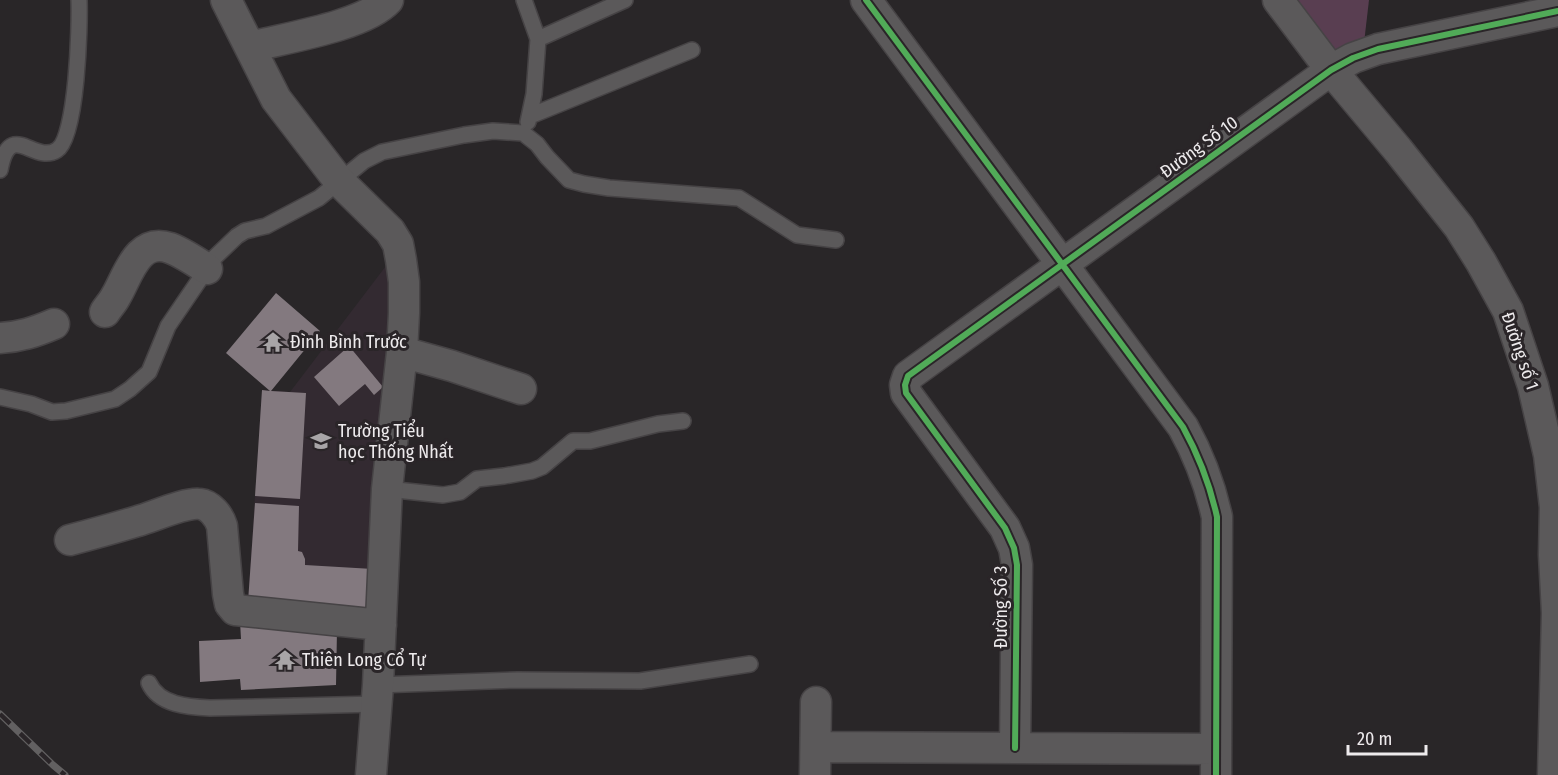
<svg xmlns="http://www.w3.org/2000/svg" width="1558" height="775" font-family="'Fira Sans Condensed',sans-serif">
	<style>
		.built { fill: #332a31 }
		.green { fill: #593e51 }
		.building { fill: #83797f }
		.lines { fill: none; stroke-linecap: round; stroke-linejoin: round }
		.lane-casing { stroke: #464345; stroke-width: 18 }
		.street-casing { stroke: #464345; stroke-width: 33 }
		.lane { stroke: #5b595a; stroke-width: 15 }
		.street { stroke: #5b595a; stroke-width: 30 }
		.rail-casing { stroke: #626061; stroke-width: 7 }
		.rail { stroke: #2a2528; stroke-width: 4.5; stroke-dasharray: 14; stroke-linecap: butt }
		.cycleway-casing { stroke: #2a2528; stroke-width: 10 }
		.cycleway { stroke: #51ab58; stroke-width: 6 }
		.labels { text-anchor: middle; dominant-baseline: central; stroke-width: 6; stroke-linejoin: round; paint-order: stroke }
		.street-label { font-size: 18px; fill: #edeaec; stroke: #2a2528 }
		.poi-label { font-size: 18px; fill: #edeaec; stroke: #2a2528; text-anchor: start }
	</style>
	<rect width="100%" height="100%" fill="#292628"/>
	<path class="built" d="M392,258L394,299L371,614L248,602L262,390L290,392Z"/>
	<path class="green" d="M1291,0H1369L1364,43L1334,57Z"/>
	<path class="building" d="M276,293L320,331L271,391L306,393L300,499L255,496L262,390L270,391L226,353Z
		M349,346L383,387L374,395L365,384L339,406L314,377Z
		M255,503L299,506L298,551L302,552L305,559V565L373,569L371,614L248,602Z
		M240,621L337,630L336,685L241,690L240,679L200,682L199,641L241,639Z"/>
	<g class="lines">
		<g class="lane-casing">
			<path id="lane" d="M524,0L538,39L534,94L528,122
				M538,39L625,0
				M530,116L692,50
				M0,170C10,118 34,165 57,150C77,138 80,25 79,0
				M0,397L31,404L52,412L66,411L115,399L130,389L149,372L168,326L215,257L237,236L245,231L266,226L319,198L364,161L382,152L464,135L493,131L523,133L537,144L547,157L569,180L584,184L609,188L739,198L797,235L836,240
				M387,489L443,495L460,492L477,479L504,476L532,471L542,467L573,441H590L658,424L683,421
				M149,683C159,705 188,707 210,708L377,704
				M378,685L518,680L640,681L750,664"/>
		</g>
		<g class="street-casing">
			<path id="street" d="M226,0L276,99L339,181L390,231L398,244L401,260L404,282V313L402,352L387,489L378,685L371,775
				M866,0L1183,427C1199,456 1210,485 1217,517L1216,775
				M1278,0L1331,70L1398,150L1459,227L1481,262L1508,311L1533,386L1549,455L1555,507L1554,555L1557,613L1553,775
				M250,47C285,38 364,26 388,0
				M105,312C108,307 113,302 116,296C128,276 137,237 170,248C183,253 195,261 207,269
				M0,338C20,337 35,332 54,324
				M402,352L452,366L521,389
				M70,540C93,534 115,528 138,521C153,517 185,502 200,504C210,505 219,516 222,526L228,594L230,604L235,610L381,625
				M816,747L1216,749
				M1015,748L1017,565L1014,548L1005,528L906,393L905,385L908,376L1331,70L1353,58L1378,49L1558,11
				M815,775L816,702"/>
		</g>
		<use href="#lane" class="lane"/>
		<use href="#street" class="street"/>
		<g class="rail-casing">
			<path id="rail" d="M0,714L53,765L65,775"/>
		</g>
		<use href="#rail" class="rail"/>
		<g class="cycleway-casing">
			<path id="cycleway" d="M866,0L1183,427C1199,456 1210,485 1217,517L1216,775
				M1015,748L1017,565L1014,548L1005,528L906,393L905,385L908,376L1331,70L1353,58L1378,49L1558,11"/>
		</g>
		<use href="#cycleway" class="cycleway"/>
	</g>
	<defs>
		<g id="temple-bare" transform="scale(1.62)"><path d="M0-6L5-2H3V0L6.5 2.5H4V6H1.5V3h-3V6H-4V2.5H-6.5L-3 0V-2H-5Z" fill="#a8a5a7" stroke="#2a2528" stroke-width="2.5" paint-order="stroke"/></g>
		<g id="school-bare" transform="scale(1.62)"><path d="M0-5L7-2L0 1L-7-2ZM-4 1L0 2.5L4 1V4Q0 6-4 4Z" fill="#a8a5a7" stroke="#2a2528" stroke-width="2.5" paint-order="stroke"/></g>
	</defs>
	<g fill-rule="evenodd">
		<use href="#temple-bare" x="273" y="342"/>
		<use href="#school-bare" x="321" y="441"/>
		<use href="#temple-bare" x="285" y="660"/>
	</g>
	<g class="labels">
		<g class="street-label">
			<text transform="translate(1199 147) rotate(-36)">Đường Số 10</text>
			<text transform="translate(1520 351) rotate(71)">Đường số 1</text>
			<text transform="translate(1001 607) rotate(-90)">Đường Số 3</text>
		</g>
		<g class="poi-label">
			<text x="290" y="342">Đình Bình Trước</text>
			<text x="338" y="431">Trường Tiểu<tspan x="338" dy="21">học Thống Nhất</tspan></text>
			<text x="302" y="660">Thiên Long Cổ Tự</text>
		</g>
	</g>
	<path d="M1348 745v9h78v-9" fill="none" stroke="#edeaec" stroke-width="3"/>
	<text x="1357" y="745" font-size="18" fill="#edeaec" stroke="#2a2528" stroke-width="4.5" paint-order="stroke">20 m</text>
</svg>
